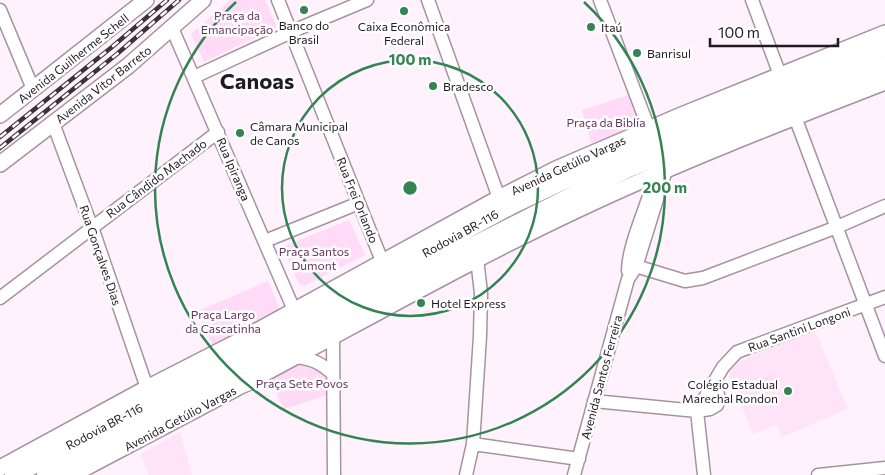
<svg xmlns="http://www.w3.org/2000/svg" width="885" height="475" font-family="Commissioner,sans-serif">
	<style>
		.built { fill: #ffe3f8 }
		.green { fill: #ffdbf7 }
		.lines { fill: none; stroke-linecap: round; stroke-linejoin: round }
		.minor-casing { stroke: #a693a2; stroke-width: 15 }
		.major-casing { stroke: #a693a2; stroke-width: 18 }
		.highway-casing { stroke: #a693a2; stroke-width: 20 }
		.minor { stroke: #fff; stroke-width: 12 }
		.major { stroke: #fff; stroke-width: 15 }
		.highway { stroke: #fff; stroke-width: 18 }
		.rail-casing { stroke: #3b333a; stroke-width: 4.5 }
		.rail { stroke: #fff; stroke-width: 2.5; stroke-dasharray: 8; stroke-linecap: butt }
		.ring { fill: none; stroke: #338353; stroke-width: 2.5 }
		.poi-dot { fill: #338353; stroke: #fff; stroke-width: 2 }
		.labels { text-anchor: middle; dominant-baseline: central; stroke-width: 5; stroke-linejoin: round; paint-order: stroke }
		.park-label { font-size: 12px; fill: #68345f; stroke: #fff }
		.poi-label { font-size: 12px; fill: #211a20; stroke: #fff; text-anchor: start }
		.street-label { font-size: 12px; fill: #211a20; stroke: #fff }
		.town-label { font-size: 22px; font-weight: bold; fill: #211a20; stroke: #fff }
		.centre { fill: #338353; stroke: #fff; stroke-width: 2.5 }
		.ring-label { font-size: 15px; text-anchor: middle; font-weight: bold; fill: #338353; stroke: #fff; stroke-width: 5; stroke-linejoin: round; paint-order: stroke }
	</style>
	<rect width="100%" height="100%" fill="#fff2fc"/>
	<path class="built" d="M815,330L848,409L782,437L776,425L753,434L728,372L740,361Z
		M180,432L192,475H148L141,454Z"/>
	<path class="green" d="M230,0H265L277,27L204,62L191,34Z
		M628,95L640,122L638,128L592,147L582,110Z
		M349,220L365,255L304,286L299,284L282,247Z
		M268,281L281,312L214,349L198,311Z
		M300,361L330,375L331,394L284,409L268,378Z
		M775,373L780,385L759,393L754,382Z"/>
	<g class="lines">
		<g class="minor-casing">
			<path id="minor" d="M278,0L382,261
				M428,0L499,198
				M600,0L649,129
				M752,0L780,75
				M0,10L33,89
				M172,28L294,310
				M194,77L300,28L367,0
				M795,117L885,356
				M53,123L95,236L147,388
				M265,241L359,203
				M629,264L685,281L703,278L837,227L885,206
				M628,271C628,248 644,213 651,190L650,184L644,180
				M0,298L218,132
				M333,336L334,475
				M294,357C311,358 321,363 333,374
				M594,401L697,411L710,409L717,405L719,398L714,382
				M697,411L723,367L737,352L885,297
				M697,411L704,475
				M473,444L579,459
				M466,475L473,444L480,336L481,293L477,259
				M574,475L628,279L636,267L666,170
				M818,475L885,468"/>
		</g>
		<g class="major-casing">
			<path id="major" d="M0,115L146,0
				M0,164L128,66L203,0
				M0,468L147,388L233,344L499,198L556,169L684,114L885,33
				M72,475C145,436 219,398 293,358C388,307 481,255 579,209C679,162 782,122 885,82"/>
		</g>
		<g class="highway-casing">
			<path id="highway" d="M222,391L252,380
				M14,475L513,204L623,152L885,48
				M46,475L434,266L628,168L885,67"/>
		</g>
		<use href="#minor" class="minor"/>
		<use href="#major" class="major"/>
		<use href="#highway" class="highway"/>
		<g class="rail-casing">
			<path id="rail" d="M0,137L112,47L167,0
				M0,148L117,54L179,0"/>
		</g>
		<use href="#rail" class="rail"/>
	</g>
	<g class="ring">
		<circle cx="410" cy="188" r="128"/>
		<path d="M584 2A255 255 0 1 1 236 2"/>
	</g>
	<g class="poi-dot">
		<circle cx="304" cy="10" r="5"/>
		<circle cx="404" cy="11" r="5"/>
		<circle cx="591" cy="27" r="5"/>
		<circle cx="637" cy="53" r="5"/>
		<circle cx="433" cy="86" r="5"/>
		<circle cx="240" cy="133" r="5"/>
		<circle cx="421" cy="303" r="5"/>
		<circle cx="788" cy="391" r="5"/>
	</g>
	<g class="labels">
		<g class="park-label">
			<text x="237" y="15">Praça da<tspan x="237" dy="14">Emancipação</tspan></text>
			<text x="606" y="122">Praça da Biblía</text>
			<text x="314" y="251">Praça Santos<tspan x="314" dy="14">Dumont</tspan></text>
			<text x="223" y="314">Praça Largo<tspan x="223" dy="14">da Cascatinha</tspan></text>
			<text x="302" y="383">Praça Sete Povos</text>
		</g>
		<g class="poi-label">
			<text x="304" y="25" text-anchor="middle">Banco do<tspan x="304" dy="14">Brasil</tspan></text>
			<text x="404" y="26" text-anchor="middle">Caixa Econômica<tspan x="404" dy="14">Federal</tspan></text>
			<text x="601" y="27">Itaú</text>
			<text x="647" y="53">Banrisul</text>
			<text x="443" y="86">Bradesco</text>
			<text x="250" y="126">Câmara Municipal<tspan x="250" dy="14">de Canos</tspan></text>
			<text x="431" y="303">Hotel Express</text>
			<text x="778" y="384" text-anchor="end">Colégio Estadual<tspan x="778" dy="14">Marechal Rondon</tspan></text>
		</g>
		<g class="street-label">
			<text transform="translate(73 58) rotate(-38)">Avenida Guilherme Schell</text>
			<text transform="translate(103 84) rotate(-38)">Avenida Vitor Barreto</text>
			<text transform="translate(568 165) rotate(-25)">Avenida Getúlio Vargas</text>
			<text transform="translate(234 169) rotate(67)">Rua Ipiranga</text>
			<text transform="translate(156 178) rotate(-37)">Rua Cândido Machado</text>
			<text transform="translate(358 200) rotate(68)">Rua Frei Orlando</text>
			<text transform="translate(460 233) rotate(-29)">Rodovia BR-116</text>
			<text transform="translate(101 255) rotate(71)">Rua Gonçalves Dias</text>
			<text transform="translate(799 329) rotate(-20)">Rua Santini Longoni</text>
			<text transform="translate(601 377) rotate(-75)">Avenida Santos Ferreira</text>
			<text transform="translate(180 418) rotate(-28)">Avenida Getúlio Vargas</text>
			<text transform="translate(104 426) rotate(-28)">Rodovia BR-116</text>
		</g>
		<g class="town-label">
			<text x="257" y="80">Canoas</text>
		</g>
	</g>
	<circle cx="410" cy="188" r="8" class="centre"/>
	<g class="ring-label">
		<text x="410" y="65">100 m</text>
		<text x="665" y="193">200 m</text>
	</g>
	<path d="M710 38v8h128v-8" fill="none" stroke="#211a20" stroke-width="2.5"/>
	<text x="718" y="38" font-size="15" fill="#211a20" stroke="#ffffff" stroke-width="4" paint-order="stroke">100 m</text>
</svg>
